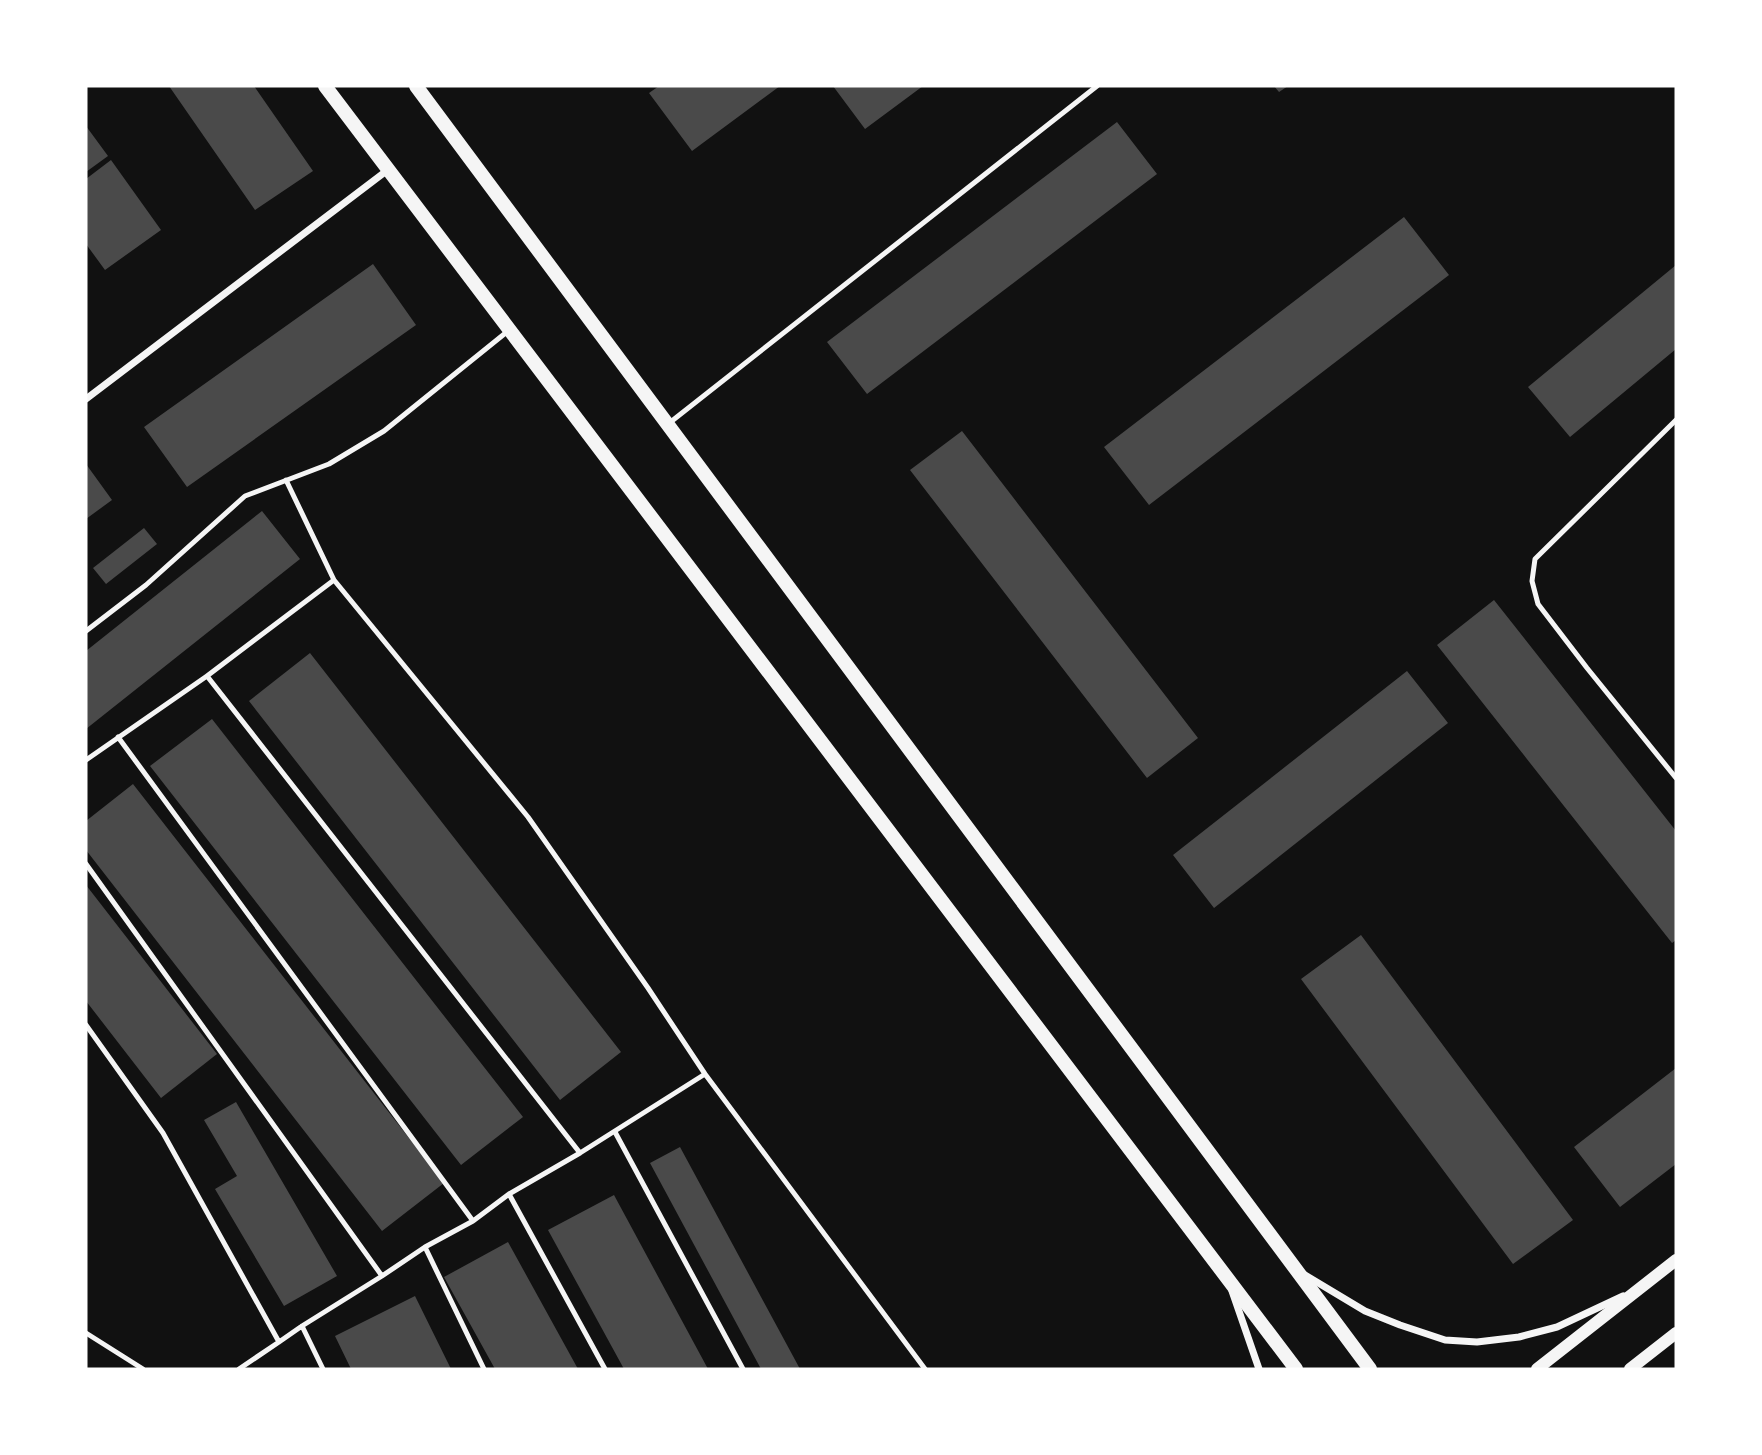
<svg xmlns="http://www.w3.org/2000/svg" width="1762" height="1455" font-family="'DejaVu Sans',sans-serif">
	<style>
		.building { fill: #4a4a4a }
		.lines { fill: none; stroke-linecap: round; stroke-linejoin: round }
		.service { stroke: #f5f5f5; stroke-width: 5 }
		.minor { stroke: #f5f5f5; stroke-width: 7 }
		.tertiary { stroke: #f5f5f5; stroke-width: 12 }
		.secondary { stroke: #f5f5f5; stroke-width: 14 }
	</style>
	<rect width="100%" height="100%" fill="#111"/>
	<path class="building" d="M169,86H254L313,171L255,210Z
		M659,86H780L692,151L649,93Z
		M833,86H923L865,129Z
		M1274,86H1288L1279,92Z
		M1117,122L1157,174L867,394L827,342Z
		M86,126L108,156L86,172Z
		M111,160L161,230L105,270L86,244V179Z
		M1404,217L1449,275L1149,505L1104,447Z
		M373,264L416,325L187,487L144,427Z
		M1676,265V349L1570,437L1528,387Z
		M962,431L1198,738L1147,778L910,470Z
		M86,464L112,500L86,519Z
		M262,511L300,559L86,729V651Z
		M144,528L157,544L106,584L93,568Z
		M1494,600L1676,831V940L1672,943L1437,645Z
		M310,653L621,1052L560,1100L249,701Z
		M1407,671L1448,723L1214,908L1173,855Z
		M212,719L523,1117L461,1165L150,766Z
		M133,784L444,1183L382,1231L86,850V821Z
		M86,885L217,1054L161,1098L86,1001Z
		M1361,935L1573,1220L1513,1264L1301,979Z
		M1676,1068V1164L1620,1207L1574,1147Z
		M236,1102L337,1276L284,1306L215,1189L237,1176L204,1120Z
		M680,1147L800,1369H761L650,1163Z
		M614,1195L708,1369H624L548,1230Z
		M508,1242L578,1369H495L444,1277Z
		M415,1296L451,1369H351L335,1336Z"/>
	<g class="lines">
		<path class="service" d="M1676,420L1535,559L1532,581L1538,604L1587,668L1676,778
			M668,424L1097,86
			M286,480L334,580
			M86,631L146,585L245,496L329,464L384,431L508,331
			M207,676L580,1153L705,1074
			M118,737L473,1221L509,1194L580,1153
			M86,760L207,676L334,580L528,817L648,988L705,1074L925,1369
			M86,864L382,1276L425,1247L473,1221
			M86,1025L163,1133L279,1342L302,1326L382,1276
			M615,1132L743,1369
			M509,1194L605,1369
			M425,1247L484,1369
			M302,1326L323,1369
			M86,1333L143,1369
			M239,1369L279,1342"/>
		<path class="minor" d="M86,399L389,169
			M1305,1275L1365,1311L1400,1325L1445,1340L1477,1342L1519,1337L1557,1327L1623,1296
			M1232,1291L1259,1369"/>
		<path class="tertiary" d="M1537,1369L1676,1260
			M1630,1369L1676,1333"/>
		<path class="secondary" d="M325,86L1296,1369
			M416,86L1370,1369"/>
	</g>
	<rect width="1762" height="1455" fill="none" stroke="#ffffff" stroke-width="175"/>
</svg>
